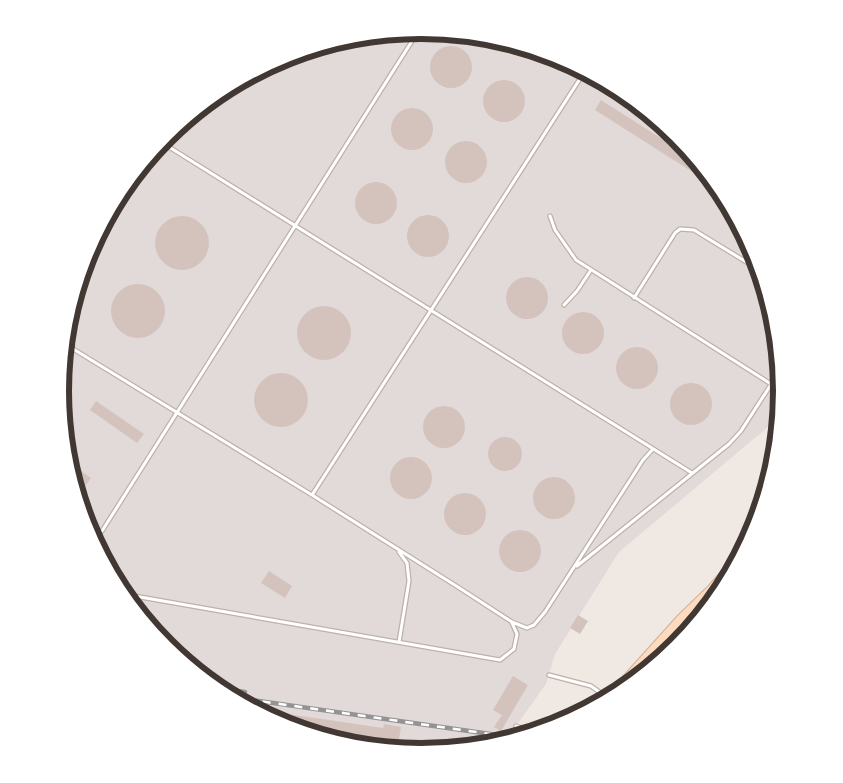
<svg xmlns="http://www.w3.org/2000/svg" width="843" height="783" font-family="Rubik,sans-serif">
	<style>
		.industrial { fill: #e2dad8 }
		.building { fill: #d4c3bc }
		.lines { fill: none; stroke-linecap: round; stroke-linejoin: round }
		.service-casing { stroke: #beb1a9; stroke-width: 5.5 }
		.secondary-casing { stroke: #d2af96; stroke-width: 11 }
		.service { stroke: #fff; stroke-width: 3 }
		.secondary { stroke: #fcdbc1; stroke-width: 9 }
		.rail-casing { stroke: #939393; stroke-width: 4.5 }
		.rail { stroke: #fff; stroke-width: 2.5; stroke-dasharray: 8; stroke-linecap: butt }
		.rim { fill: none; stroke: #423833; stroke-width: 6 }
	</style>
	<rect width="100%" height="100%" fill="#f0e8e3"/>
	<path class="industrial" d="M422,30L492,37L560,58L623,91L677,136L722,191L756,253L776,321L783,392L781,416L619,552L555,654L546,684L511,733L505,729L494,745L492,746L421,753L351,746L283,725L220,692L166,647L121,592L87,530L67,462L60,391L67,321L88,253L121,190L166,136L221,91L283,57L351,37Z"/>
	<path class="building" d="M430 67a21 21 0 1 1 42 0a21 21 0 1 1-42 0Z
		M483 101a21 21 0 1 1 42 0a21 21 0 1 1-42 0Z
		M601,100L698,162L706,171L702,178L595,110Z
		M391 129a21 21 0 1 1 42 0a21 21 0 1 1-42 0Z
		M445 162a21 21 0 1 1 42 0a21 21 0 1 1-42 0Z
		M355 203a21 21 0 1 1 42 0a21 21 0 1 1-42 0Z
		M407 236a21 21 0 1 1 42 0a21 21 0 1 1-42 0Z
		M155 243a27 27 0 1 1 54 0a27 27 0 1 1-54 0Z
		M506 298a21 21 0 1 1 42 0a21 21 0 1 1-42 0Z
		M111 311a27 27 0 1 1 54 0a27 27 0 1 1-54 0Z
		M297 333a27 27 0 1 1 54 0a27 27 0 1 1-54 0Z
		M562 333a21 21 0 1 1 42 0a21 21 0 1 1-42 0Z
		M616 368a21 21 0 1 1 42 0a21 21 0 1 1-42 0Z
		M254 400a27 27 0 1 1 54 0a27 27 0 1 1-54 0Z
		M670 404a21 21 0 1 1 42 0a21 21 0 1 1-42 0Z
		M96,401L144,434L137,443L90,410Z
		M423 427a21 21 0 1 1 42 0a21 21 0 1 1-42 0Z
		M488 454a17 17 0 1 1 34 0a17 17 0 1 1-34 0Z
		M390 478a21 21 0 1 1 42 0a21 21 0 1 1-42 0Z
		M67,461L91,478L84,488L72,480Z
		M533 498a21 21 0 1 1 42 0a21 21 0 1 1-42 0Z
		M444 514a21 21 0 1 1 42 0a21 21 0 1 1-42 0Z
		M499 551a21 21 0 1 1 42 0a21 21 0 1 1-42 0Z
		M269,571L292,586L285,598L261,583Z
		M578,615L588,621L580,634L570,628Z
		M513,676L528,685L501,731L494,727L502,715L493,710Z
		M254,709L383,728L384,724L401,727L397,751L351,746L283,725Z"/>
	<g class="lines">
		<g class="service-casing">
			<path id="service" d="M558,57L660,122
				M161,142L692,473
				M109,212L130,179
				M550,216L555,230L576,260L771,384
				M634,298L675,233L680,229L694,230L761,271
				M564,305L577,291L591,270
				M65,344L312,495L461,589L512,622L527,628L534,625L545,612L643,460L653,449
				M312,495L585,71
				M102,531L419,30
				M399,552L407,563L409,581L399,642
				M577,566L729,444L741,431L781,369
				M123,594L500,660L514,649L517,634L512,623
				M549,675L591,686L609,699
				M516,726L536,733"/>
		</g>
		<g class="secondary-casing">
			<path id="secondary" d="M609,699L681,619L712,589L743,554"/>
		</g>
		<use href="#service" class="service"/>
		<use href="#secondary" class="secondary"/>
		<g class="rail-casing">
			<path id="rail" d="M215,688L245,692
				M231,697L518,738"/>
		</g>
		<use href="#rail" class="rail"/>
	</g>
	<path d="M0 0H843V783H0ZM69 391a352 352 0 1 1 704 0a352 352 0 1 1-704 0Z" fill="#fff" fill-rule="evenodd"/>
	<path class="rim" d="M69 391a352 352 0 1 1 704 0a352 352 0 1 1-704 0Z"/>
</svg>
